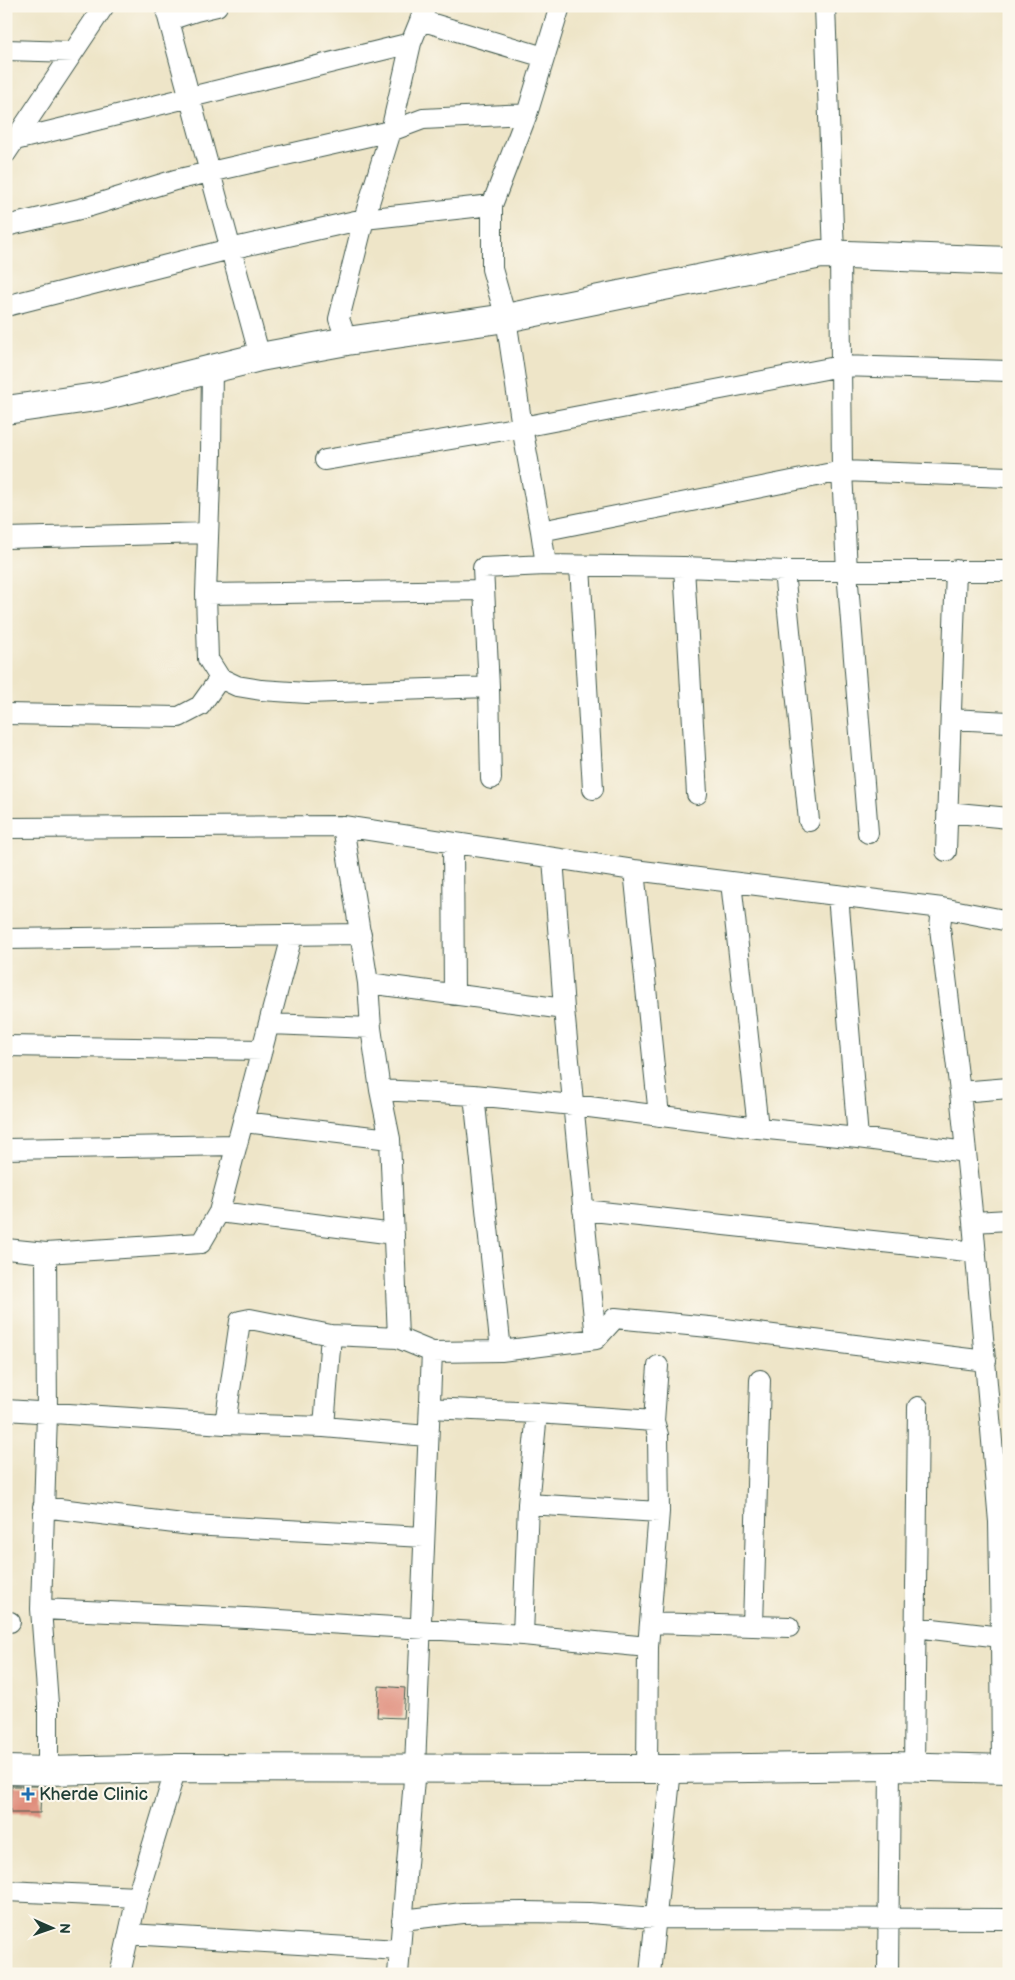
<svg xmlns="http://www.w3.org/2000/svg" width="1015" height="1980" font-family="'Balsamiq Sans',sans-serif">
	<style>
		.building { fill: #e08e7d }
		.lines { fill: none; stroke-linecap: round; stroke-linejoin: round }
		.street-casing { stroke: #3e564a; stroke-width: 22 }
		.secondary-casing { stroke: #3e564a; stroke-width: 30 }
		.street { stroke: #fff; stroke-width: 20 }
		.secondary { stroke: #fff; stroke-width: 28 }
		.poi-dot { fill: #1f6fb2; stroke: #fbf7ec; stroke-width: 2 }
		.labels { text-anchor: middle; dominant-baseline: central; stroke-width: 4.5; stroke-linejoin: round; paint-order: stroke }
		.poi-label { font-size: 18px; fill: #1f3d34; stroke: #fbf7ec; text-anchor: start }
	</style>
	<rect width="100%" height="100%" fill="#fbf7ec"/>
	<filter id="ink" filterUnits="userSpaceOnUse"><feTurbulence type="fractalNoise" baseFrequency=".02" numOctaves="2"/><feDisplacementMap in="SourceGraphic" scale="10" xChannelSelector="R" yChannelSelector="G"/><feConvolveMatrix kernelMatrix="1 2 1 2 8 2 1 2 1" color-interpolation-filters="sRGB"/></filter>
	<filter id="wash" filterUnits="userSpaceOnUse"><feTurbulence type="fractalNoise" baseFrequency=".0096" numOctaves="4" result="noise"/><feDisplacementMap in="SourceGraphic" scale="20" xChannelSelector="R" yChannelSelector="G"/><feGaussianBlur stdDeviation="1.12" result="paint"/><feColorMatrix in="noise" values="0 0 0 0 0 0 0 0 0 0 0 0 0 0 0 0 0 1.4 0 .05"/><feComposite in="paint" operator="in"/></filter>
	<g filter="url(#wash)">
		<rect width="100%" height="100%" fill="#eee5c8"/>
		<g id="blocks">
			<path class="building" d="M379,1686L405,1688L403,1718L377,1717Z
				M11,1786H41L40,1813H10Z"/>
		</g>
	</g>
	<g filter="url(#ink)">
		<use href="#blocks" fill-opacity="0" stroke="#3e564a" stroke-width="1"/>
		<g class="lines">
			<g class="street-casing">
				<path id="street" d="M165,6L260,357
					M560,6L527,114L492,205V269L506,318L522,427L841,366L1009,371
					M825,6L834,255
					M196,11L217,6
					M169,20L196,11L197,6
					M420,23H430L544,57
					M6,50L73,52
					M15,140L411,43
					M6,153L104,6
					M6,226L84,208L175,180L391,131L411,43L426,6
					M6,306L230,249L364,219L492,205
					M347,341L339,319L364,219L391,131L423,119L527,114
					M212,368L211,453L206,594L208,659L220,678L237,686L261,690L307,693L489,687L483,568L546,565
					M325,460L522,427L541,531L842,471L1009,477
					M541,531L546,565L684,567
					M6,538L208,533
					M580,566L593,789
					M206,594L484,590
					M489,687L491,779
					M6,714L179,717L200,706L220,678
					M951,719L1009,722
					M697,794L684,567L784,571
					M947,812L1009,818
					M809,821L784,571H847L842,471L840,254
					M343,826L368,983L371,1028L380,1090L390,1139L398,1338L432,1352L501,1351L596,1339L615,1318L709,1327L986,1361
					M6,828L343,826L634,870L942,908L1009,921
					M868,833L847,571H1009
					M453,843L454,995
					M946,851L956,570
					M553,858L564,1009L596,1339
					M634,870L659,1116
					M731,882L758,1128
					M838,895L858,1138
					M942,908L940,928L960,1092
					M6,939L361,934
					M368,983L564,1009
					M270,1024L371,1028
					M6,1046L262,1050
					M380,1090L474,1095L573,1105L758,1128L858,1138L966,1152
					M474,1095L501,1351
					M244,1122L390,1139
					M6,1149L237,1145
					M583,1210L976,1252
					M219,1212L394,1234
					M973,1222L960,1092L1009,1088
					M6,1249L46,1253L47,1414L41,1609L48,1704V1771
					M46,1253L201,1243L219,1212L292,936
					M430,1408L537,1413L528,1504L659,1512L648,1647
					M6,1410L225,1424L324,1427L427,1436
					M537,1413L654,1421L658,1435L659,1512
					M654,1421L658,1366
					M225,1424L240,1321L250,1319L331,1335L398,1338
					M324,1427L331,1335
					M43,1507L191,1525L424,1537
					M41,1609L246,1618L523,1635L648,1647L647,1768
					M6,1622H10
					M650,1623L753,1626L760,1380
					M753,1626L789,1627
					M915,1627L1001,1637L999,1522L973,1222L1009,1220
					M523,1635L528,1504
					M914,1767L918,1407
					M1002,1769L1001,1637H1009
					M6,1891L137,1897
					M402,1920L463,1913L523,1912L590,1913L655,1918L1009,1919
					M129,1934L399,1950
					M120,1974L137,1897L176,1768
					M398,1974L415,1767L432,1352
					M650,1974L671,1769
					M888,1974L890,1766"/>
			</g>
			<g class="secondary-casing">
				<path id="secondary" d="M6,410L103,396L260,357L347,341L506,318L821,254L1009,261
					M6,1770L48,1771L176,1768L671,1769L890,1766L1009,1769"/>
			</g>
			<use href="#street" class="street"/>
			<use href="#secondary" class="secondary"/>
		</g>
	</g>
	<path class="poi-dot" d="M25.5 1786.5h5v5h5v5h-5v5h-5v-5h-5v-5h5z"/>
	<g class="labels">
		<g class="poi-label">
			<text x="39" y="1794">Kherde Clinic</text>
		</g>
	</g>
	<rect width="1015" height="1980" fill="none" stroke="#fbf7ec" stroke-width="25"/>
	<g transform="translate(52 1928) rotate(92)" stroke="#fbf7ec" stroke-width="4" paint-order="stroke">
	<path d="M0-4L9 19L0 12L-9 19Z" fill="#1f3d34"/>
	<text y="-8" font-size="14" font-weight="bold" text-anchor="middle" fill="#1f3d34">N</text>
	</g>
</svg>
